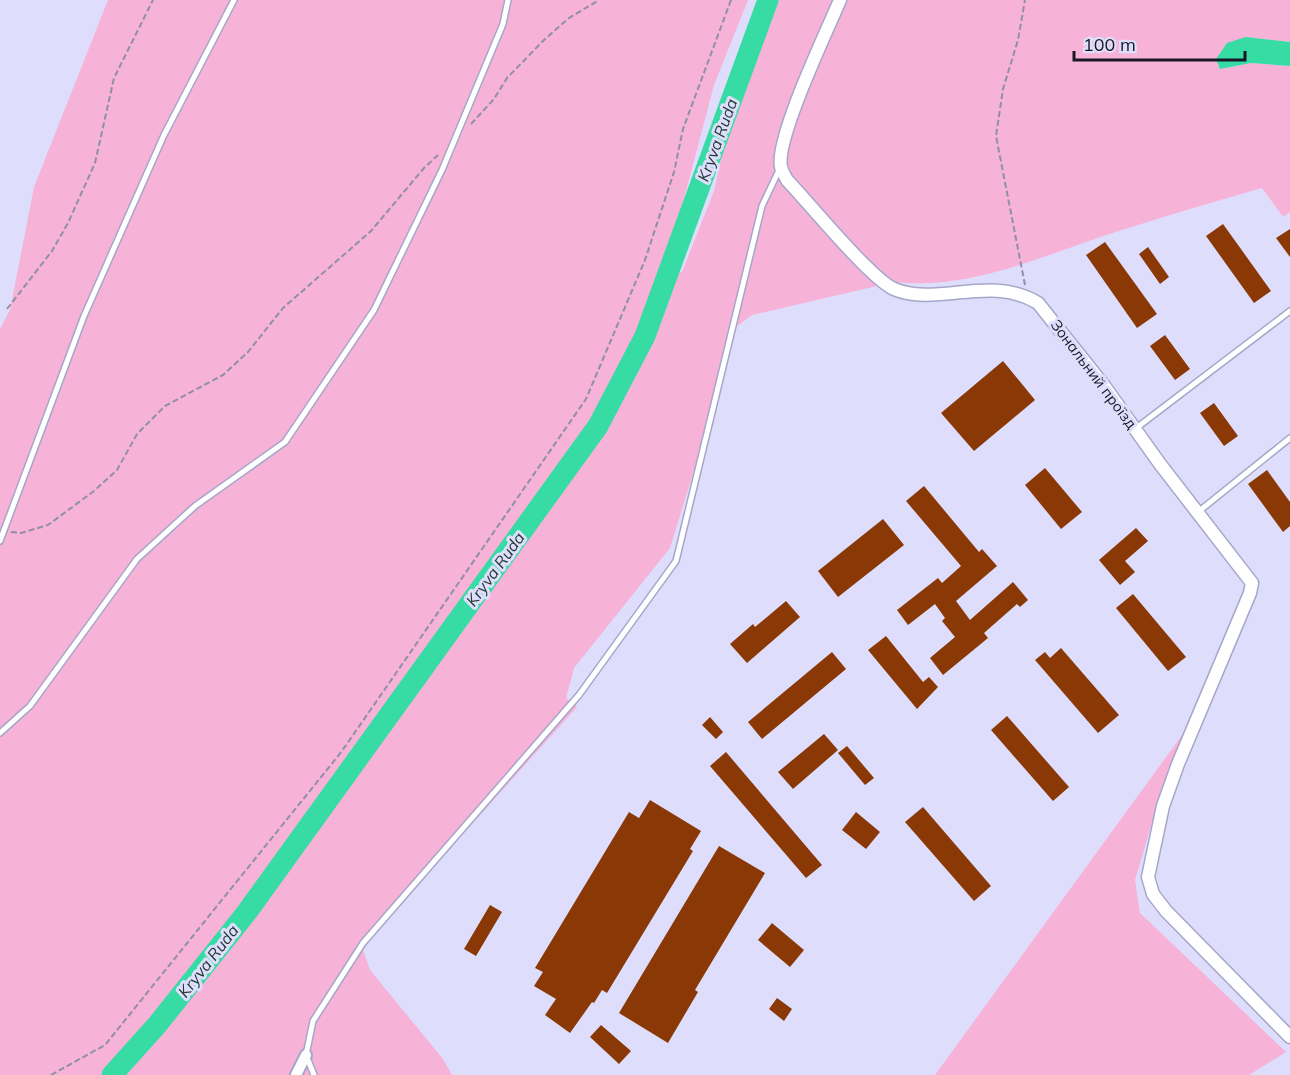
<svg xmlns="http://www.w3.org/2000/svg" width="1290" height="1075" font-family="Mulish,sans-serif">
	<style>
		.green { fill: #f6b2d7 }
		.water { fill: #37dba4 }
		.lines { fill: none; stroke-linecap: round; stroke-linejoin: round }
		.river { stroke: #37dba4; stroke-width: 21 }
		.building { fill: #893806 }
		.service-casing { stroke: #a6a6ca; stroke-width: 8 }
		.minor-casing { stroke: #a6a6ca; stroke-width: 14 }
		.tertiary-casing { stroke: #a6a6ca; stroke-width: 15 }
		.path { stroke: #8f8fa6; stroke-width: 2; stroke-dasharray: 6 3; stroke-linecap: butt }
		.service { stroke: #fff; stroke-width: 5 }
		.minor { stroke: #fff; stroke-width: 10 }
		.tertiary { stroke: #fff; stroke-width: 12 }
		.labels { text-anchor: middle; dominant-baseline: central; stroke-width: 6; stroke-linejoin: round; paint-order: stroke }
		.street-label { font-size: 15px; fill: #191926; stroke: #dedefc }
		.water-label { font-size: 16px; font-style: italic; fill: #213a30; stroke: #dedefc }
	</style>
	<rect width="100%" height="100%" fill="#dedefc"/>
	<path class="green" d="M108,0H748L714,85L677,225L657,277L682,272L714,191L729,122L775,0H1290V42L1246,37L1220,69L1251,63L1290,66V212L1283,217L1262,188C1209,203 1156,219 1103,236C1036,259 967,290 894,282L752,315L729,332L703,441L670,548L574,668L566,698L577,707L372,935L363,950L370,970L443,1059L452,1075H0V329L10,310L34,187Z
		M1185,731L1157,806L1135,880L1140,913L1286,1052L1249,1075H935Z"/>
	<path class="water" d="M1246,37L1290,42V66L1251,63L1220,69L1216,59L1227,43Z"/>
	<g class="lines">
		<path class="river" d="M112,1075L157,1025L247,912L598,426L645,336L768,0"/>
	</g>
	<path class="building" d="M1223,224L1271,291L1254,303L1206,236Z
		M1290,229V257L1276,238Z
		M1105,242L1157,314L1137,328L1086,255Z
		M1148,247L1169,277L1160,284L1139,254Z
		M1165,335L1190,369L1175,380L1150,346Z
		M1003,361L1035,400L974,451L941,413Z
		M1214,403L1238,436L1224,446L1200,413Z
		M1045,468L1082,512L1061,529L1025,485Z
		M1267,470L1290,502V526L1283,532L1248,484Z
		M924,486L979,552L982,549L997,566L956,601L970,620L1013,582L1028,600L1020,607L1017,604L984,633L988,638L943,675L930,658L955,637L942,621L945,618L935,604L908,625L897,610L938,578L942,583L961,566L906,501Z
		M883,519L904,545L838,597L818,571Z
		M1136,528L1148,541L1125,561L1135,572L1120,585L1099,560Z
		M1133,594L1186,657L1168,671L1116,608Z
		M786,601L800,617L747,663L730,644L753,624L755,627Z
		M886,636L923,682L929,677L938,687L917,709L868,650Z
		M1061,648L1119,715L1098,733L1035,660L1045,652L1050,658Z
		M832,652L846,669L762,739L748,722Z
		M1007,716L1069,787L1053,801L991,730Z
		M710,717L723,732L716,739L702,725Z
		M824,734L838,750L793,789L778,772Z
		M847,746L874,778L865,785L838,753Z
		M726,752L822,865L806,878L710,766Z
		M650,800L701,831L690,849L693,851L607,993L602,990L594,1003L592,1002L570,1033L545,1015L556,999L534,986L543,972L535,968L629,812L639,818Z
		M923,807L991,886L974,901L905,822Z
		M856,812L880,832L866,849L842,830Z
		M719,846L765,873L695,990L698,992L668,1043L619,1013Z
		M490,905L502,912L476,956L464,949Z
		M772,923L804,950L790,967L758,940Z
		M777,998L792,1009L784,1021L769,1009Z
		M601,1025L631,1051L619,1064L590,1037Z"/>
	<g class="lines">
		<g class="service-casing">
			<path id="service" d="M1135,429L1290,311
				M1198,512L1290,438
				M0,541L84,316L164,135L234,0
				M0,733L30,706L137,559L195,506L285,442L374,310L442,170L503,24L508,0
				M314,1075L306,1055L313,1021L363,943L579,695L676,561L762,206L780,168"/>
		</g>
		<g class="minor-casing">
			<path id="minor" d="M296,1075L306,1055"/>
		</g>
		<g class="tertiary-casing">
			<path id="tertiary" d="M840,0C827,31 775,139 781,167C782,172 785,176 787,180C808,202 871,279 894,289C937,307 991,274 1038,303L1105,387L1160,464L1252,583L1250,593L1178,764L1163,806L1148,877L1153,894L1166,911L1290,1037"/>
		</g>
		<path class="path" d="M471,124L494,99L507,78L544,40L569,18L599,0
			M1025,285L996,136L1003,89L1018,40L1025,0
			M7,309L52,251L68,223L95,163L114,78L153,0
			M11,532L21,533L48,525L94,491L117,470L137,434L165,406L223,375L248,352L283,308L371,231L424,168L438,155
			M51,1075L105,1045L342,751L586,399L645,260L674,172L683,129L731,0"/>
		<use href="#service" class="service"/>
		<use href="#minor" class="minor"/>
		<use href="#tertiary" class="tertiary"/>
	</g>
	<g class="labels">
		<g class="street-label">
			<text transform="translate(1094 374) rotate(53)">Зональний проїзд</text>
		</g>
		<g class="water-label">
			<text transform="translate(717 140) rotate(-70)">Kryva Ruda</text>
			<text transform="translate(495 569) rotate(-54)">Kryva Ruda</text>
			<text transform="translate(208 961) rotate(-52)">Kryva Ruda</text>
		</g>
	</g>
	<path d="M1074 51v9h171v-9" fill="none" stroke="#191926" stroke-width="3"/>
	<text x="1083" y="51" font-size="18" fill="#191926" stroke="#dedefc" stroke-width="4.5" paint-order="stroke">100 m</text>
</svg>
